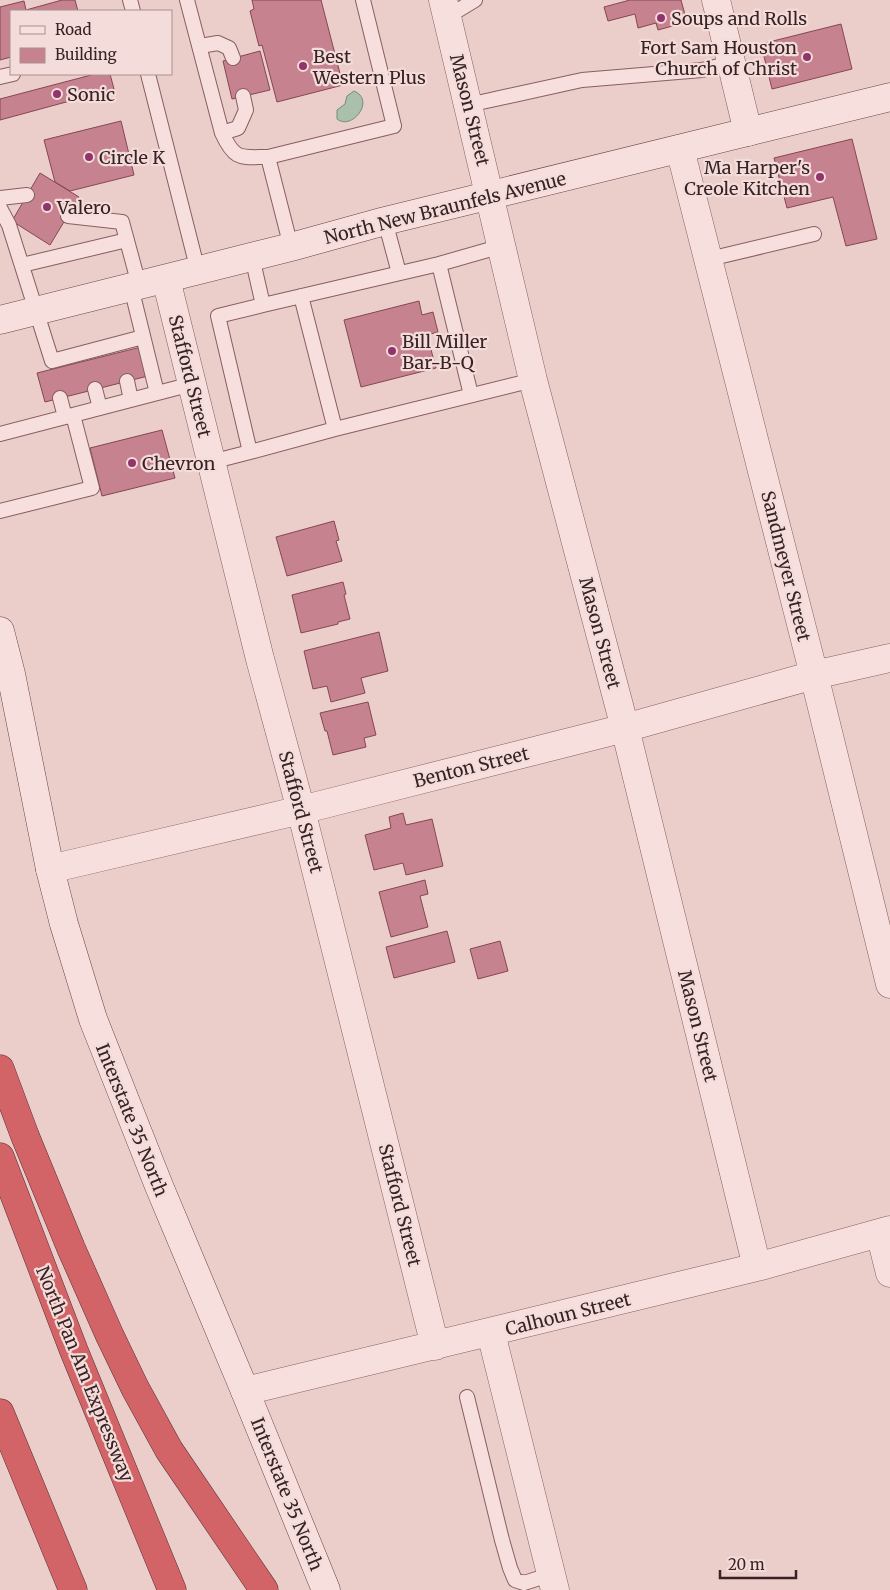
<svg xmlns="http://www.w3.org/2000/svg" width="890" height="1590" font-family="Merriweather,serif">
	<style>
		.water { fill: #aac0ac; stroke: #718e75 }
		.building { fill: #c6838f; stroke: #844753 }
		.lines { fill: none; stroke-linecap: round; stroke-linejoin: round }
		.lane-casing { stroke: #865f62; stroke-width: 16 }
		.street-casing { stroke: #865f62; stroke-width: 29 }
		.secondary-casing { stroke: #684246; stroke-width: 29 }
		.highway-casing { stroke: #553337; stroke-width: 29 }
		.lane { stroke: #f6dfdc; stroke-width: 14 }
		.street { stroke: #f6dfdc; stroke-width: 28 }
		.secondary { stroke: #f6dfdc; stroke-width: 28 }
		.highway { stroke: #d26366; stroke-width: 28 }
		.poi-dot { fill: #91346c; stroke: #f3dcd9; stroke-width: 2 }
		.labels { text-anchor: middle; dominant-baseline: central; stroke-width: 4.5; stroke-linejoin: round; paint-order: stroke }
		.poi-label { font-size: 18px; fill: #382224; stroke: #f3dcd9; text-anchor: start }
		.street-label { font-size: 18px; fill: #382224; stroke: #f3dcd9 }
	</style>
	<rect width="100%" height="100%" fill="#ebcdca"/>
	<path class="water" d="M354,91C376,100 352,131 337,119V110L345,104L347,96Z"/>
	<path class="building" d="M62,0H75L78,11H11V57L0,60V7L24,1L26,10Z
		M252,0H321L343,85L277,102L262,45L259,46L250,11L254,9Z
		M630,0H681L687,22L658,30L656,23L638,28L635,14L608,21L604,7Z
		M841,24L852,69L772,89L761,44Z
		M260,51L270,90L232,99L223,61Z
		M95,74H110L114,89L0,120V99Z
		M121,121L134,175L70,191L55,182L44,140Z
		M852,139L877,239L846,246L833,197L787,208L774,158Z
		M40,173L79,197L50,245L12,221Z
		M419,301L422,315L433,312L438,332L427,335L436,368L361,387L344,320Z
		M141,347L148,376L45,402L37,373Z
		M162,430L175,478L102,496L90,448Z
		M334,521L339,540L336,541L342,561L287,576L276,537Z
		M343,582L346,594L344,595L350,619L338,622V624L301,633L292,595Z
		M379,632L388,671L361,678L365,693L331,702L327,686L313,689L304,651Z
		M368,702L376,735L364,738L366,747L333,755L327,731H325L320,713Z
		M403,813L406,825L432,819L443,866L406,875L403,863L374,870L365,835L391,828L389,817Z
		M425,880L428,894L420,896L428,927L391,937L379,892Z
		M447,931L455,962L394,978L386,947Z
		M500,941L508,971L478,979L470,949Z"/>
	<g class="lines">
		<g class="lane-casing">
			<path id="lane" d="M130,0L133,11
				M187,0L222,133C235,161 240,157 268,157
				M447,17L475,0
				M200,46L218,43L229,48L233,58
				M148,74L198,271
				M0,77L13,74
				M468,105L582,80L702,70L731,63
				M222,133L238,128L246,110L243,96
				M0,198L27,195
				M0,208L9,225L52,361L143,337
				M68,216L122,222L139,285
				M385,221L399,273
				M291,247L268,157L394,126L363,0
				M252,257L263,305L439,264L502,246
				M709,259L814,234
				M439,264L471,395
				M22,265L127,240
				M131,287L157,393
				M127,381L131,400
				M95,389L100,408
				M60,398L65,417
				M335,429L533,380
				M0,434L192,384
				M250,452L335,429L301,296
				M211,462L250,452L218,316L263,305
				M0,511L92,488L73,415
				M467,1397L502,1540L510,1568L515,1580L524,1583L552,1574"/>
		</g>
		<g class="street-casing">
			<path id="street" d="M443,0L533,380L625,728L757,1267
				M716,0L748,132
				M680,149L814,675L890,984
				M166,279L260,659L301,810L435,1346
				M50,869L301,810L625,728L814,675L890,658
				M880,1233L890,1273
				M491,1333L555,1590
				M245,1391L757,1267L890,1230"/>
		</g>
		<g class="secondary-casing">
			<path id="secondary" d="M0,320L291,247L385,221L890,97
				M0,631L11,674L50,869L64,924L93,1019L159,1186L245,1391L326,1590"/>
		</g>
		<g class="highway-casing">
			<path id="highway" d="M0,1069L25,1136L71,1248L110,1336L135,1388L169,1450L264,1590
				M0,1157L74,1351L172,1590
				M0,1413L73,1590"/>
		</g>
		<use href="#lane" class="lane"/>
		<use href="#street" class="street"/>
		<use href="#secondary" class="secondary"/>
		<use href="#highway" class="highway"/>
	</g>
	<g class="poi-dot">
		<circle cx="661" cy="18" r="5"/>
		<circle cx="807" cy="57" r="5"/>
		<circle cx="303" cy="66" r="5"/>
		<circle cx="57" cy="94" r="5"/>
		<circle cx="89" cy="157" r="5"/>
		<circle cx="820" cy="177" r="5"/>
		<circle cx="47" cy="207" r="5"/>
		<circle cx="392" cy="351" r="5"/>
		<circle cx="132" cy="463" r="5"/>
	</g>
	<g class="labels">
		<g class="poi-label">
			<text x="671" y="18">Soups and Rolls</text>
			<text x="797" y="47" text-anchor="end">Fort Sam Houston<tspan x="797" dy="21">Church of Christ</tspan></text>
			<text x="313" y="56">Best<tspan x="313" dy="21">Western Plus</tspan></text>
			<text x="67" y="94">Sonic</text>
			<text x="99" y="157">Circle K</text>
			<text x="810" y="167" text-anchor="end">Ma Harper's<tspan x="810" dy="21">Creole Kitchen</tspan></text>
			<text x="57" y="207">Valero</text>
			<text x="402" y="341">Bill Miller<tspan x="402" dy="21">Bar-B-Q</tspan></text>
			<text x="142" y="463">Chevron</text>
		</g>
		<g class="street-label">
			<text transform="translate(470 110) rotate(76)">Mason Street</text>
			<text transform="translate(445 208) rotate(-14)">North New Braunfels Avenue</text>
			<text transform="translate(190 376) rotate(76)">Stafford Street</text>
			<text transform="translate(786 566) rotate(76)">Sandmeyer Street</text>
			<text transform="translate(600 633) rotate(75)">Mason Street</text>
			<text transform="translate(471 767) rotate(-14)">Benton Street</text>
			<text transform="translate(301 812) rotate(75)">Stafford Street</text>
			<text transform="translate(698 1026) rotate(76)">Mason Street</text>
			<text transform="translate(132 1120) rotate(68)">Interstate 35 North</text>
			<text transform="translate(400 1205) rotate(76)">Stafford Street</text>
			<text transform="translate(568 1314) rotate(-14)">Calhoun Street</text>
			<text transform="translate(85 1374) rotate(68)">North Pan Am Expressway</text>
			<text transform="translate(287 1494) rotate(68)">Interstate 35 North</text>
		</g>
	</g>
	<rect x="10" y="10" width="162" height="65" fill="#f3dcd9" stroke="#a89291"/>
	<rect x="20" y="26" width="25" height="8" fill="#f6dfdc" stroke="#a89291"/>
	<text x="55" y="35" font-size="15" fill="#382224">Road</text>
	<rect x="20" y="48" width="25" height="15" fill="#c6838f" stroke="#a89291"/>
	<text x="55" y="60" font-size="15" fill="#382224">Building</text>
	<path d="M720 1570v8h76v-8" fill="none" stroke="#382224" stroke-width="2.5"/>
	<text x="728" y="1570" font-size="15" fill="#382224" stroke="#f3dcd9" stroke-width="4" paint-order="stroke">20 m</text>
</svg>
